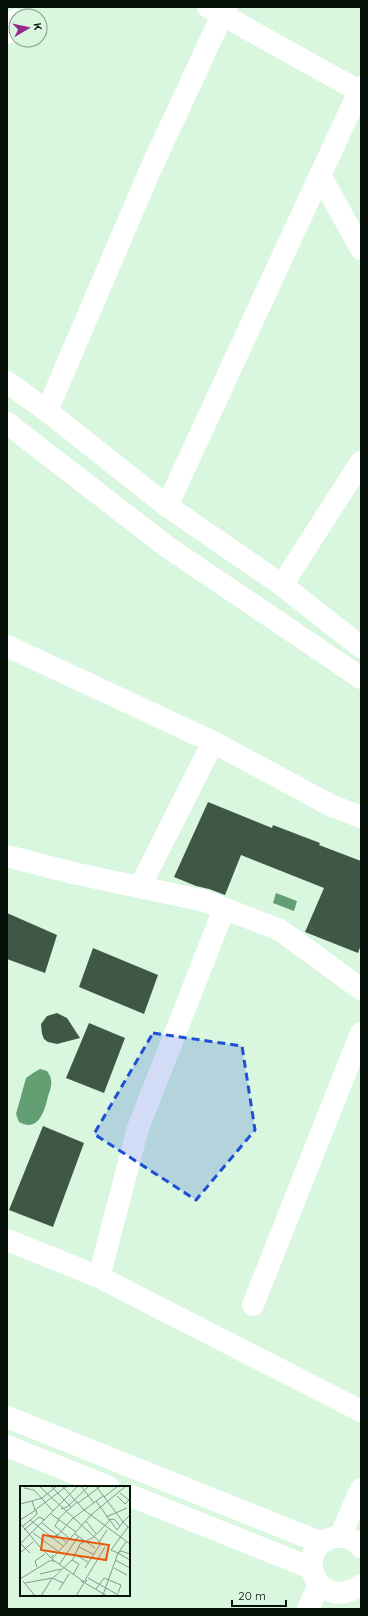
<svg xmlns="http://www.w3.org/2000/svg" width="368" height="1616" font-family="Quicksand,sans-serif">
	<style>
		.water { fill: #639f73 }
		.building { fill: #3f5845 }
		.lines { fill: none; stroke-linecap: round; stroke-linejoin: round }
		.street { stroke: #fff; stroke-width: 22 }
		.secondary { stroke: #fff; stroke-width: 22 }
		.marked { fill: #1d4ed8; fill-opacity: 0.2; stroke: #1d4ed8; stroke-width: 3; stroke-dasharray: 8 5; stroke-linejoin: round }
		.inset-road { fill: none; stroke: #859a89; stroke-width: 1 }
		.view { fill: #e8590c; fill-opacity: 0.15; stroke: #e8590c; stroke-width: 2 }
		.inset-edge { fill: none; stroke: #071109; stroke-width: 2 }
	</style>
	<rect width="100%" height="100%" fill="#d9f6df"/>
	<path class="water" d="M276,893L297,901L294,911L273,903Z
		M40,1069L47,1071C49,1074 51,1077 51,1080C52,1085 50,1091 48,1096C45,1111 38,1133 19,1122L16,1114L26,1078L33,1073Z"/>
	<path class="building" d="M208,802L272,828L273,825L320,843L319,845L361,861V945L358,953L305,932L324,888L241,855L225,895L209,889L196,886L174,877Z
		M7,913L57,935L45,973L7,959Z
		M93,948L158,975L144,1014L79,987Z
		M57,1013L67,1018L80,1038L57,1044L48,1042L44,1039L42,1034L41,1024L47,1016Z
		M89,1023L125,1038L104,1093L66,1078Z
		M43,1126L84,1143L53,1227L9,1210Z"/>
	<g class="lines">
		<path class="street" d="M208,7L359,91
			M320,175L361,249
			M47,411L152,166L226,7
			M167,506L361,87
			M282,585L361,462
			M7,646L213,742L330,805L361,817
			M7,856L73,873L205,901L280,930L361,989
			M140,887L213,742
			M7,1240L99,1277L361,1411
			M99,1277L138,1128L224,909
			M253,1305L361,1033"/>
		<path class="secondary" d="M7,33L16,20
			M7,382L47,411L167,506L282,585L361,647
			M7,423L166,546L361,678
			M7,1417L322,1543
			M7,1446L109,1487
			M129,1495L311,1568
			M340,1537L361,1489
			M361,1547C355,1540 346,1536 336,1537C289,1545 317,1616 361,1585
			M308,1609L319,1585"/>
	</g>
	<path class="marked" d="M153,1033L242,1046L255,1130L196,1200L94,1134Z"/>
	<g transform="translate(20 1486)">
		<rect width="110" height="110" fill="#d9f6df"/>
		<path class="inset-road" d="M19,0L81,57L65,82M31,0L51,21M37,0L22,12L12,15L15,24L47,0M42,0L64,24L110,58M61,0L74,17M76,0L103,36L110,29M4,2L14,4L33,25M100,7L110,15M97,10L105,18L109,14M84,11L98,0M76,15L97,44L103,36L108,41M58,17L81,0M0,18L12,15M41,23L47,21L69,0M31,28L56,46M86,31L107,22M38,33L57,16M39,33L35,40L50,53M0,34L16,24M10,34L43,60M88,34L94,33L100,40M66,35L76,48M0,37L19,60L31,72L33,69M22,37L46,56M2,41L17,28L16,24M4,44L19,31L25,34M13,47L38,65M55,48L75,62M30,52L38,49L52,33L83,10M79,56L87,44M0,57L10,67M0,58L58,0M59,61L73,68M85,61L64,96L32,73L71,29L106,0M99,66L106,56M0,67L13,56M98,67L91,64L108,41L110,42M98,67L110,74M56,69L68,76M52,74L59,78L53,89M95,74L110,82M39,79L58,51M17,81L15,75L25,68M94,82L107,89M20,88L41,83M68,92L100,110M0,93L31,74L34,76M67,94L65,97L87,110M3,95L15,110M5,97L32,92L43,97M76,103L84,92L101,99L98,107M39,104L49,88M83,109L98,67L101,65L110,68M21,110L31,94L53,73L60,58L74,51L89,35M56,110L64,97L61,95"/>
		<path class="view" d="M23,49L89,59L86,74L21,64Z"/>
		<rect width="110" height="110" class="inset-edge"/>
	</g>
	<rect width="368" height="1616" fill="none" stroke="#071109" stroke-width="16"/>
	<g transform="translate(28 28) rotate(81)"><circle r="19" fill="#d9f6df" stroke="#859a89"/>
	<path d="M0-3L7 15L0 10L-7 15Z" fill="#962b8d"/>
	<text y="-6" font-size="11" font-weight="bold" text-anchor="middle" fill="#071109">K</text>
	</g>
	<path d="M232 1600v6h54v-6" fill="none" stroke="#071109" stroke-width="2"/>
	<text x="238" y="1600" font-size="12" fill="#071109" stroke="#d9f6df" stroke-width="3" paint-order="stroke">20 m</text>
</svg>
